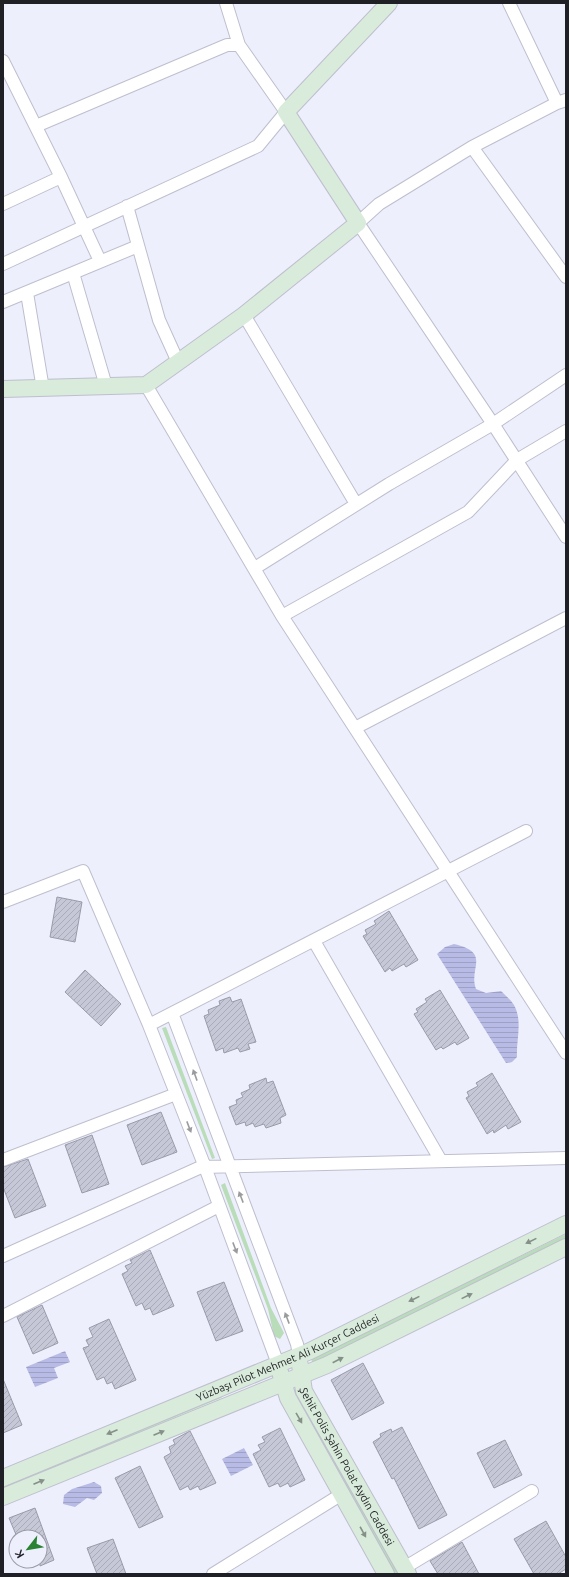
<svg xmlns="http://www.w3.org/2000/svg" width="569" height="1577" font-family="Ubuntu,sans-serif">
	<style>
		.green { fill: #b9dcb9 }
		.water { fill: url(#water-rules) }
		.building { fill: url(#building-hatch); stroke: #9a9baa }
		.lines { fill: none; stroke-linecap: round; stroke-linejoin: round }
		.street-casing { stroke: #bebfce; stroke-width: 14 }
		.secondary-casing { stroke: #bebfce; stroke-width: 18 }
		.street { stroke: #fff; stroke-width: 12 }
		.secondary { stroke: #d9ebda; stroke-width: 16 }
		.oneway { fill: #9a9b9d }
		.oneway2 { fill: #859089 }
		.labels { text-anchor: middle; dominant-baseline: central; stroke-width: 3.5; stroke-linejoin: round; paint-order: stroke }
		.street-label { font-size: 11px; fill: #1f2025; stroke: #eeeffc }
	</style>
	<defs>
		<pattern id="water-rules" width="6" height="5" patternUnits="userSpaceOnUse"><rect width="6" height="5" fill="#b8bbe5"/><path d="M0 2.5h6" fill="none" stroke="#9ea0c4"/></pattern>
		<pattern id="building-hatch" width="6" height="6" patternUnits="userSpaceOnUse"><rect width="6" height="6" fill="#c6c7d7"/><path d="M-1 1l2-2M0 6l6-6M5 7l2-2" fill="none" stroke="#aaabb8"/></pattern>
	</defs>
	<rect width="100%" height="100%" fill="#eeeffc"/>
	<path class="green" d="M166,1027L215,1158L212,1159L162,1028Z
		M225,1183L271,1308L284,1333L280,1339L274,1336L268,1309L221,1185Z
		M566,1234V1239L313,1364L311,1359Z
		M297,1393L399,1574H395L294,1395Z
		M225,1394L221,1398L3,1489V1485Z"/>
	<path class="water" d="M454,944C492,953 468,968 476,989L486,993L501,991C505,995 511,1000 514,1005C523,1021 516,1040 517,1057L512,1062L506,1063L437,954L445,947Z
		M65,1351L70,1362L54,1368L58,1378L35,1387L26,1367Z
		M244,1448L253,1465L231,1476L222,1459Z
		M94,1482L101,1486L102,1493L94,1500L87,1498L75,1507L63,1504L64,1495L72,1489Z"/>
	<path class="building" d="M57,897L82,902L75,942L50,937Z
		M389,911L418,960L406,967L404,964L392,971L390,968L385,972L363,936L367,934L365,930L376,924L374,921Z
		M85,970L121,1004L101,1026L65,992Z
		M440,990L469,1038L457,1045L455,1042L443,1049L441,1047L436,1050L414,1014L418,1012L416,1009L427,1002L425,999Z
		M230,997L232,1002L241,999L256,1042L248,1044L250,1049L240,1052L238,1048L224,1053L223,1048L216,1051L204,1016L209,1014L208,1010L220,1005L219,1001Z
		M492,1073L521,1122L508,1129L506,1125L494,1133L493,1130L487,1134L466,1098L469,1096L467,1092L478,1086L476,1083Z
		M266,1078L267,1083L273,1081L286,1115L280,1118L281,1123L266,1128L264,1124L255,1127L253,1123L246,1126L245,1122L236,1125L229,1107L237,1104L236,1100L243,1097L241,1093L250,1089L249,1085Z
		M161,1112L177,1152L142,1165L127,1125Z
		M92,1135L109,1184L82,1193L65,1145Z
		M28,1159L46,1206L15,1218L3,1187V1167Z
		M150,1250L174,1306L153,1315L150,1308L145,1310L142,1303L136,1306L122,1274L128,1271L125,1266L132,1263L130,1260Z
		M224,1282L243,1331L216,1341L197,1292Z
		M42,1305L58,1343L33,1354L17,1317Z
		M109,1319L136,1380L115,1389L112,1382L107,1384L104,1377L97,1380L83,1348L89,1346L86,1340L93,1337L89,1328Z
		M363,1363L384,1403L352,1420L331,1380Z
		M3,1379L22,1425L3,1433Z
		M402,1427L447,1515L419,1529L394,1478L392,1479L373,1442L381,1437L380,1434L391,1429L392,1432Z
		M280,1428L305,1480L290,1487L288,1483L280,1487L278,1483L269,1487L253,1454L261,1450L258,1445L265,1442L262,1437Z
		M190,1431L216,1483L200,1490L198,1486L190,1490L188,1486L180,1490L164,1457L171,1453L169,1447L175,1444L173,1440Z
		M505,1440L522,1475L494,1488L477,1453Z
		M140,1466L163,1517L139,1528L115,1478Z
		M35,1508L54,1560L40,1566V1537H17L9,1518Z
		M546,1521L566,1557V1569L558,1574H534L514,1539Z
		M113,1539L126,1574H97L87,1548Z
		M462,1542L479,1574H438L430,1561Z"/>
	<g class="lines">
		<g class="street-casing">
			<path id="street" d="M226,3L239,45
				M509,3L557,103
				M3,61L61,177L100,261
				M566,100L557,103L472,147L379,204L358,223L493,424L566,537
				M472,147L566,277
				M3,204L61,177
				M127,206L159,320L178,362
				M3,264L258,146L286,112L239,45H227L36,126
				M73,273L138,246
				M27,293L43,389
				M3,302L73,273L106,386
				M244,315L356,504
				M146,385L282,616L566,1053
				M255,568L389,484L493,424L566,375
				M282,616L468,512L517,460L566,431
				M355,728L566,618
				M3,902L83,871L149,1025L205,1167L278,1364
				M314,941L441,1161
				M172,1013L297,1344L299,1355
				M149,1025L526,831
				M3,1160L176,1094
				M3,1256L201,1167L566,1158
				M3,1316L219,1206
				M404,1568L532,1491
				M213,1574L342,1494"/>
		</g>
		<g class="secondary-casing">
			<g id="secondary">
				<path d="M3,389L146,385L244,315L358,223L286,112L389,3"/>
				<path id="s1" d="M300,1365L304,1391L408,1574"/>
				<path d="M280,1372L288,1398L386,1574"/>
				<path id="s2" d="M3,1478L310,1351L566,1224"/>
				<path d="M3,1497L327,1365L566,1247"/>
			</g>
		</g>
		<use href="#street" class="street"/>
		<use href="#secondary" class="secondary"/>
	</g>
	<defs><path id="oneway-solid" d="M-6-.8H1V-3.2L6.5 0L1 3.2V.8H-6Z"/></defs>
	<g class="oneway">
		<use href="#oneway-solid" transform="translate(195 1075) rotate(-110)"/>
		<use href="#oneway-solid" transform="translate(189 1127) rotate(69)"/>
		<use href="#oneway-solid" transform="translate(241 1197) rotate(-111)"/>
		<use href="#oneway-solid" transform="translate(235 1248) rotate(69)"/>
		<use href="#oneway-solid" transform="translate(287 1318) rotate(-111)"/>
	</g>
	<g class="oneway2">
		<use href="#oneway-solid" transform="translate(531 1241) rotate(154)"/>
		<use href="#oneway-solid" transform="translate(467 1296) rotate(-26)"/>
		<use href="#oneway-solid" transform="translate(414 1299) rotate(154)"/>
		<use href="#oneway-solid" transform="translate(338 1360) rotate(-27)"/>
		<use href="#oneway-solid" transform="translate(299 1418) rotate(60)"/>
		<use href="#oneway-solid" transform="translate(112 1432) rotate(157)"/>
		<use href="#oneway-solid" transform="translate(159 1433) rotate(-23)"/>
		<use href="#oneway-solid" transform="translate(39 1482) rotate(-23)"/>
		<use href="#oneway-solid" transform="translate(363 1532) rotate(61)"/>
	</g>
	<g class="labels">
		<g class="street-label">
			<text stroke="none"><textPath href="#s2" startOffset="309">Yüzbaşı Pilot Mehmet Ali Kurçer Caddesi</textPath></text>
			<text stroke="none"><textPath href="#s1" startOffset="113">Şehit Polis Şahin Polat Aydın Caddesi</textPath></text>
		</g>
	</g>
	<rect width="569" height="1577" fill="none" stroke="#1f2025" stroke-width="8"/>
	<g transform="translate(28 1549) rotate(239)"><circle r="19" fill="#eeeffc" stroke="#9b9ca6"/>
	<path d="M0-3L7 15L0 10L-7 15Z" fill="#298333"/>
	<text y="-6" font-size="11" font-weight="bold" text-anchor="middle" fill="#1f2025">K</text>
	</g>
</svg>
